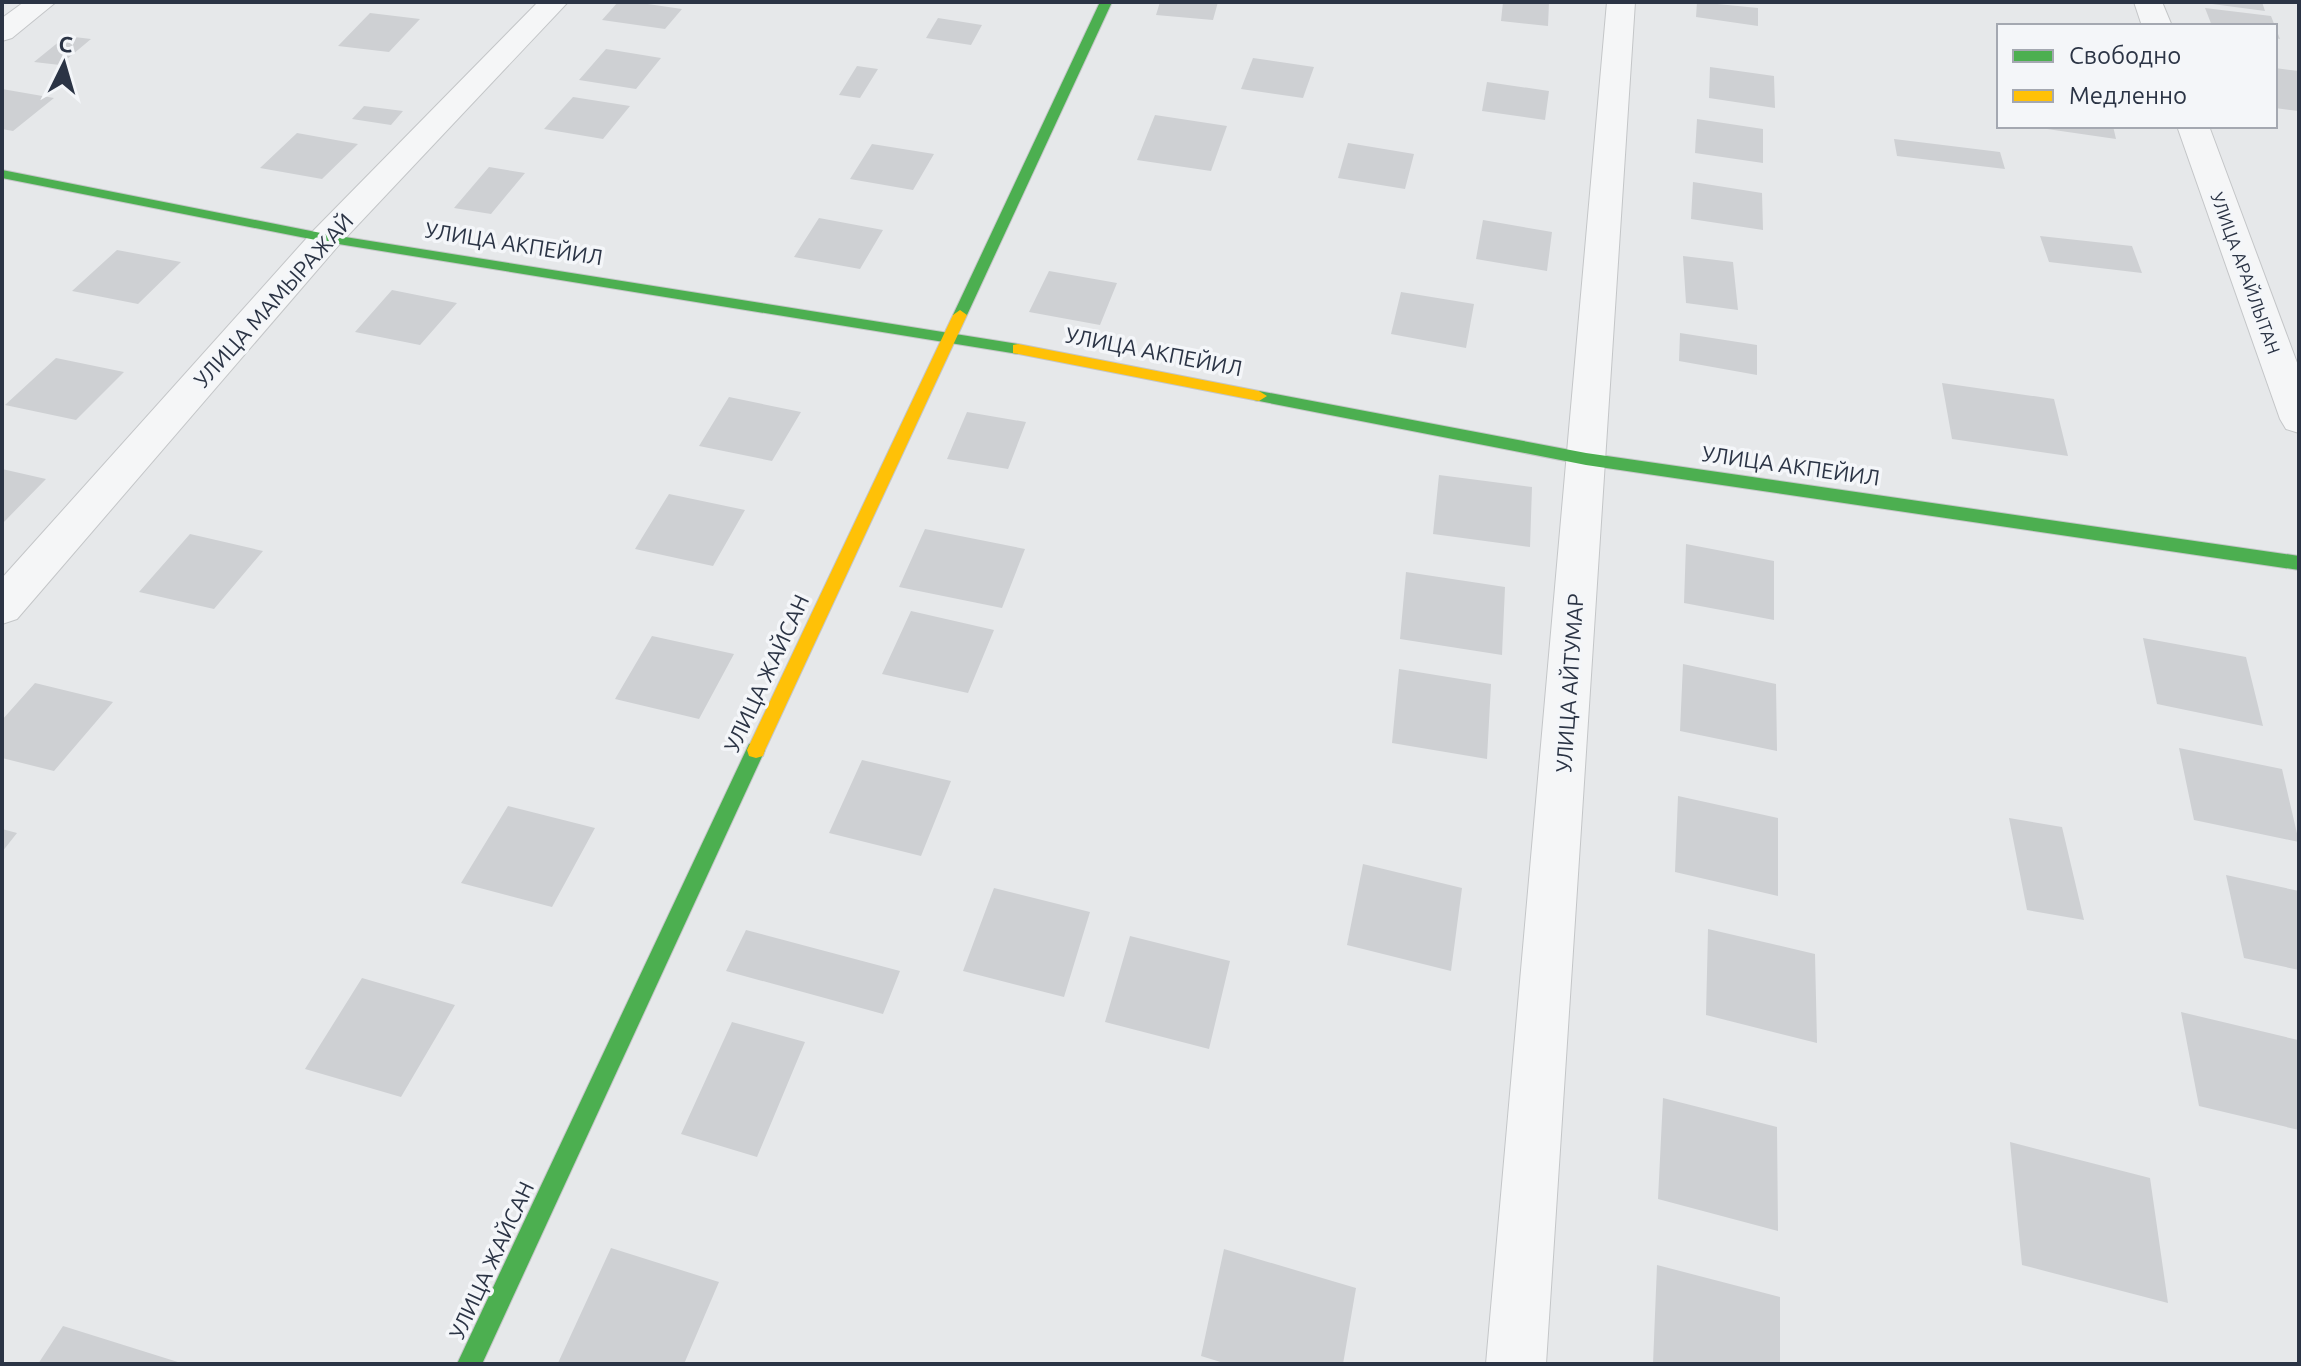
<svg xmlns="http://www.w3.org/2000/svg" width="2301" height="1366" font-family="Ubuntu,sans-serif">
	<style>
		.building { fill: #ced0d3 }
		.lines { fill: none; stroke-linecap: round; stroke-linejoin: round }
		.street-casing { stroke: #c4c6c8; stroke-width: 2 }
		.fast-casing { stroke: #c4c6c8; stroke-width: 2 }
		.slow-casing { stroke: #c4c6c8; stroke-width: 2 }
		.street { fill: #f5f6f7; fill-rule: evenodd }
		.fast { fill: #4caf50; fill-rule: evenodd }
		.slow { fill: #ffc107; fill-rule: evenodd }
		.labels { text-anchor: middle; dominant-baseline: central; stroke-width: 7; stroke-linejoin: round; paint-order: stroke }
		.far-street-label { font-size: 18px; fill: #2b3445; stroke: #f4f6f9 }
		.street-label { font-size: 22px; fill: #2b3445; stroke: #f4f6f9 }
	</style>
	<rect width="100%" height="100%" fill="#e6e8ea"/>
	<path class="building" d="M618,2H634L682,9L665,29L602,20Z
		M1160,2H1218L1213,20L1156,15Z
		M1503,2H1549L1548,26L1501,21Z
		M1697,2L1758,8V26L1696,17Z
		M2212,2H2262L2265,11L2212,4Z
		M2205,8L2271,16L2280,39L2275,38V26H2212Z
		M370,13L420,19L389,52L338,46Z
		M938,18L982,25L971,45L926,38Z
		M66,36L91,39L60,65L34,62Z
		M606,49L661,58L636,89L579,80Z
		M1253,58L1314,67L1303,98L1241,89Z
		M857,66L878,69L860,98L839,95Z
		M1710,67L1774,76L1775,108L1709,98Z
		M2275,68L2299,71V111L2275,108Z
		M1487,82L1549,91L1545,120L1482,111Z
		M2,89L54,98L13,131L2,129Z
		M573,97L630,106L603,139L544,129Z
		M364,106L403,111L391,125L352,119Z
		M1155,115L1227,126L1211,171L1137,160Z
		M1697,119L1763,129V163L1695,153Z
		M2046,126H2113L2116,139L2047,129Z
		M297,133L358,144L322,179L260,168Z
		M1894,139L2000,152L2005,169L1897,156Z
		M1348,143L1414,154L1405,189L1338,178Z
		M872,144L934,154L913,190L850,179Z
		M489,167L525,173L491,214L454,208Z
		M1693,182L1762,193L1763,230L1691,219Z
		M819,218L883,230L860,269L794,257Z
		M1483,220L1552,232L1547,271L1476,259Z
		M2040,236L2132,246L2142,273L2049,262Z
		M117,250L181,262L138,304L72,291Z
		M1683,256L1733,262L1738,310L1686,303Z
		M1049,271L1117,283L1100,325L1029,312Z
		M392,290L457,303L420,345L355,332Z
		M1401,292L1474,304L1466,348L1391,334Z
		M1680,333L1757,345V375L1679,361Z
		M56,358L124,372L76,420L5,405Z
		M1942,383L2054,399L2068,456L1952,439Z
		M729,397L801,412L772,461L699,446Z
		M967,412L1026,422L1008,469L947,459Z
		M2,469L46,479L2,524Z
		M1439,475L1532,487L1530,547L1433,534Z
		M669,494L745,510L713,566L635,549Z
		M925,529L1025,549L1002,608L899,587Z
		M190,534L263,551L214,609L139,592Z
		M1686,544L1774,561V620L1684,603Z
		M1406,572L1505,587L1502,655L1400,639Z
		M911,611L994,630L968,693L882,674Z
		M652,636L734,654L699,719L615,699Z
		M2143,638L2246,657L2263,726L2157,704Z
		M1683,664L1776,684L1777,751L1680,731Z
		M1399,669L1491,684L1487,759L1392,743Z
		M35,683L113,702L54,771L2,758V720Z
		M2179,748L2282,769L2299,842L2194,820Z
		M862,760L951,781L921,856L829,833Z
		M1678,796L1778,818V896L1675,872Z
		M508,806L595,828L552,907L461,883Z
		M2009,818L2062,827L2084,920L2027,910Z
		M2,829L17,833L2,852Z
		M1363,864L1462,888L1451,971L1347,945Z
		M2226,875L2299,891V970L2244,958Z
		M994,888L1090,912L1064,997L963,971Z
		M1708,929L1815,954L1817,1043L1706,1015Z
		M746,930L900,971L883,1014L726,971Z
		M1130,936L1230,961L1209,1049L1105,1022Z
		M362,978L455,1005L401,1097L305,1069Z
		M2181,1012L2298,1040L2299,1130L2199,1106Z
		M732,1022L805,1042L757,1157L681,1134Z
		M1663,1098L1777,1127L1778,1231L1658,1199Z
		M2010,1142L2150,1178L2168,1303L2022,1265Z
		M611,1248L719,1282L684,1364L558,1363Z
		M1224,1249L1356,1288L1343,1364H1227L1201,1356Z
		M1657,1265L1780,1297V1364H1653Z
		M63,1326L181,1363V1364H38Z"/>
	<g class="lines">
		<g class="street-casing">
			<path id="street" d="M24,2H56L12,38L2,41V18Z
				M538,2H568L338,246L17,619L2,624V578L314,230Z
				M1607,2H1635L1546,1364H1486Z
				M2134,2H2162L2172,26H2142Z
				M2177,126H2209L2299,368V433L2286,429L2280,419Z"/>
		</g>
		<g class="fast-casing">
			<path id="fast" d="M1100,2H1112L967,315L960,320L955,318L953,315Z
				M2,170L326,234L1018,344L1025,349L1018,354L326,242L2,178Z
				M1259,391L1586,453L2299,556V570L1586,465L1254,400V392Z
				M756,742L763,744L765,750L482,1364H457L749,744Z"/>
		</g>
		<g class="slow-casing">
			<path id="slow" d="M960,310L967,315L765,750L763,756L756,758L749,756L747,750L953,315Z
				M1018,344L1259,391L1267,396L1259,401L1013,353V345Z"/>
		</g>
		<use href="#street" class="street"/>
		<use href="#fast" class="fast"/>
		<use href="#slow" class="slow"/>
	</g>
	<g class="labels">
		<g class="far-street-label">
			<text transform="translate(2246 273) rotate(70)">УЛИЦА АРАЙЛЫТАН</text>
		</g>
		<g class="street-label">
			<text transform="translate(514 243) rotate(9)">УЛИЦА АКПЕЙИЛ</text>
			<text transform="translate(273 300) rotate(-48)">УЛИЦА МАМЫРАЖАЙ</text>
			<text transform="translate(1154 351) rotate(11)">УЛИЦА АКПЕЙИЛ</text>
			<text transform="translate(1791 465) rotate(8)">УЛИЦА АКПЕЙИЛ</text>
			<text transform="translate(766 673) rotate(-65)">УЛИЦА ЖАЙСАН</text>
			<text transform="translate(1569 683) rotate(-86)">УЛИЦА АЙТУМАР</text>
			<text transform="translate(491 1260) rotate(-65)">УЛИЦА ЖАЙСАН</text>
		</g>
	</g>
	<rect width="2301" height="1366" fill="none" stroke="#2b3445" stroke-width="8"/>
	<rect x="1997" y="24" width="280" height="104" fill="#f4f6f9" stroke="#a4a8b1" stroke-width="2"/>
	<rect x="2013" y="50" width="40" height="12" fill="#4caf50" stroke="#a4a8b1" stroke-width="2"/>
	<text x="2069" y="64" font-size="24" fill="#2b3445">Свободно</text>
	<rect x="2013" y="90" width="40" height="12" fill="#ffc107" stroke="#a4a8b1" stroke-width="2"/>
	<text x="2069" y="104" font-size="24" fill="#2b3445">Медленно</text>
	<g transform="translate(64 64) rotate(5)" stroke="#f4f6f9" stroke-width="6" paint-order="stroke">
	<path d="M0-6L14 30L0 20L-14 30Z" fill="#2b3445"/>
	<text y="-12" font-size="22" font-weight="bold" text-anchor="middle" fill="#2b3445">С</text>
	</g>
</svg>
